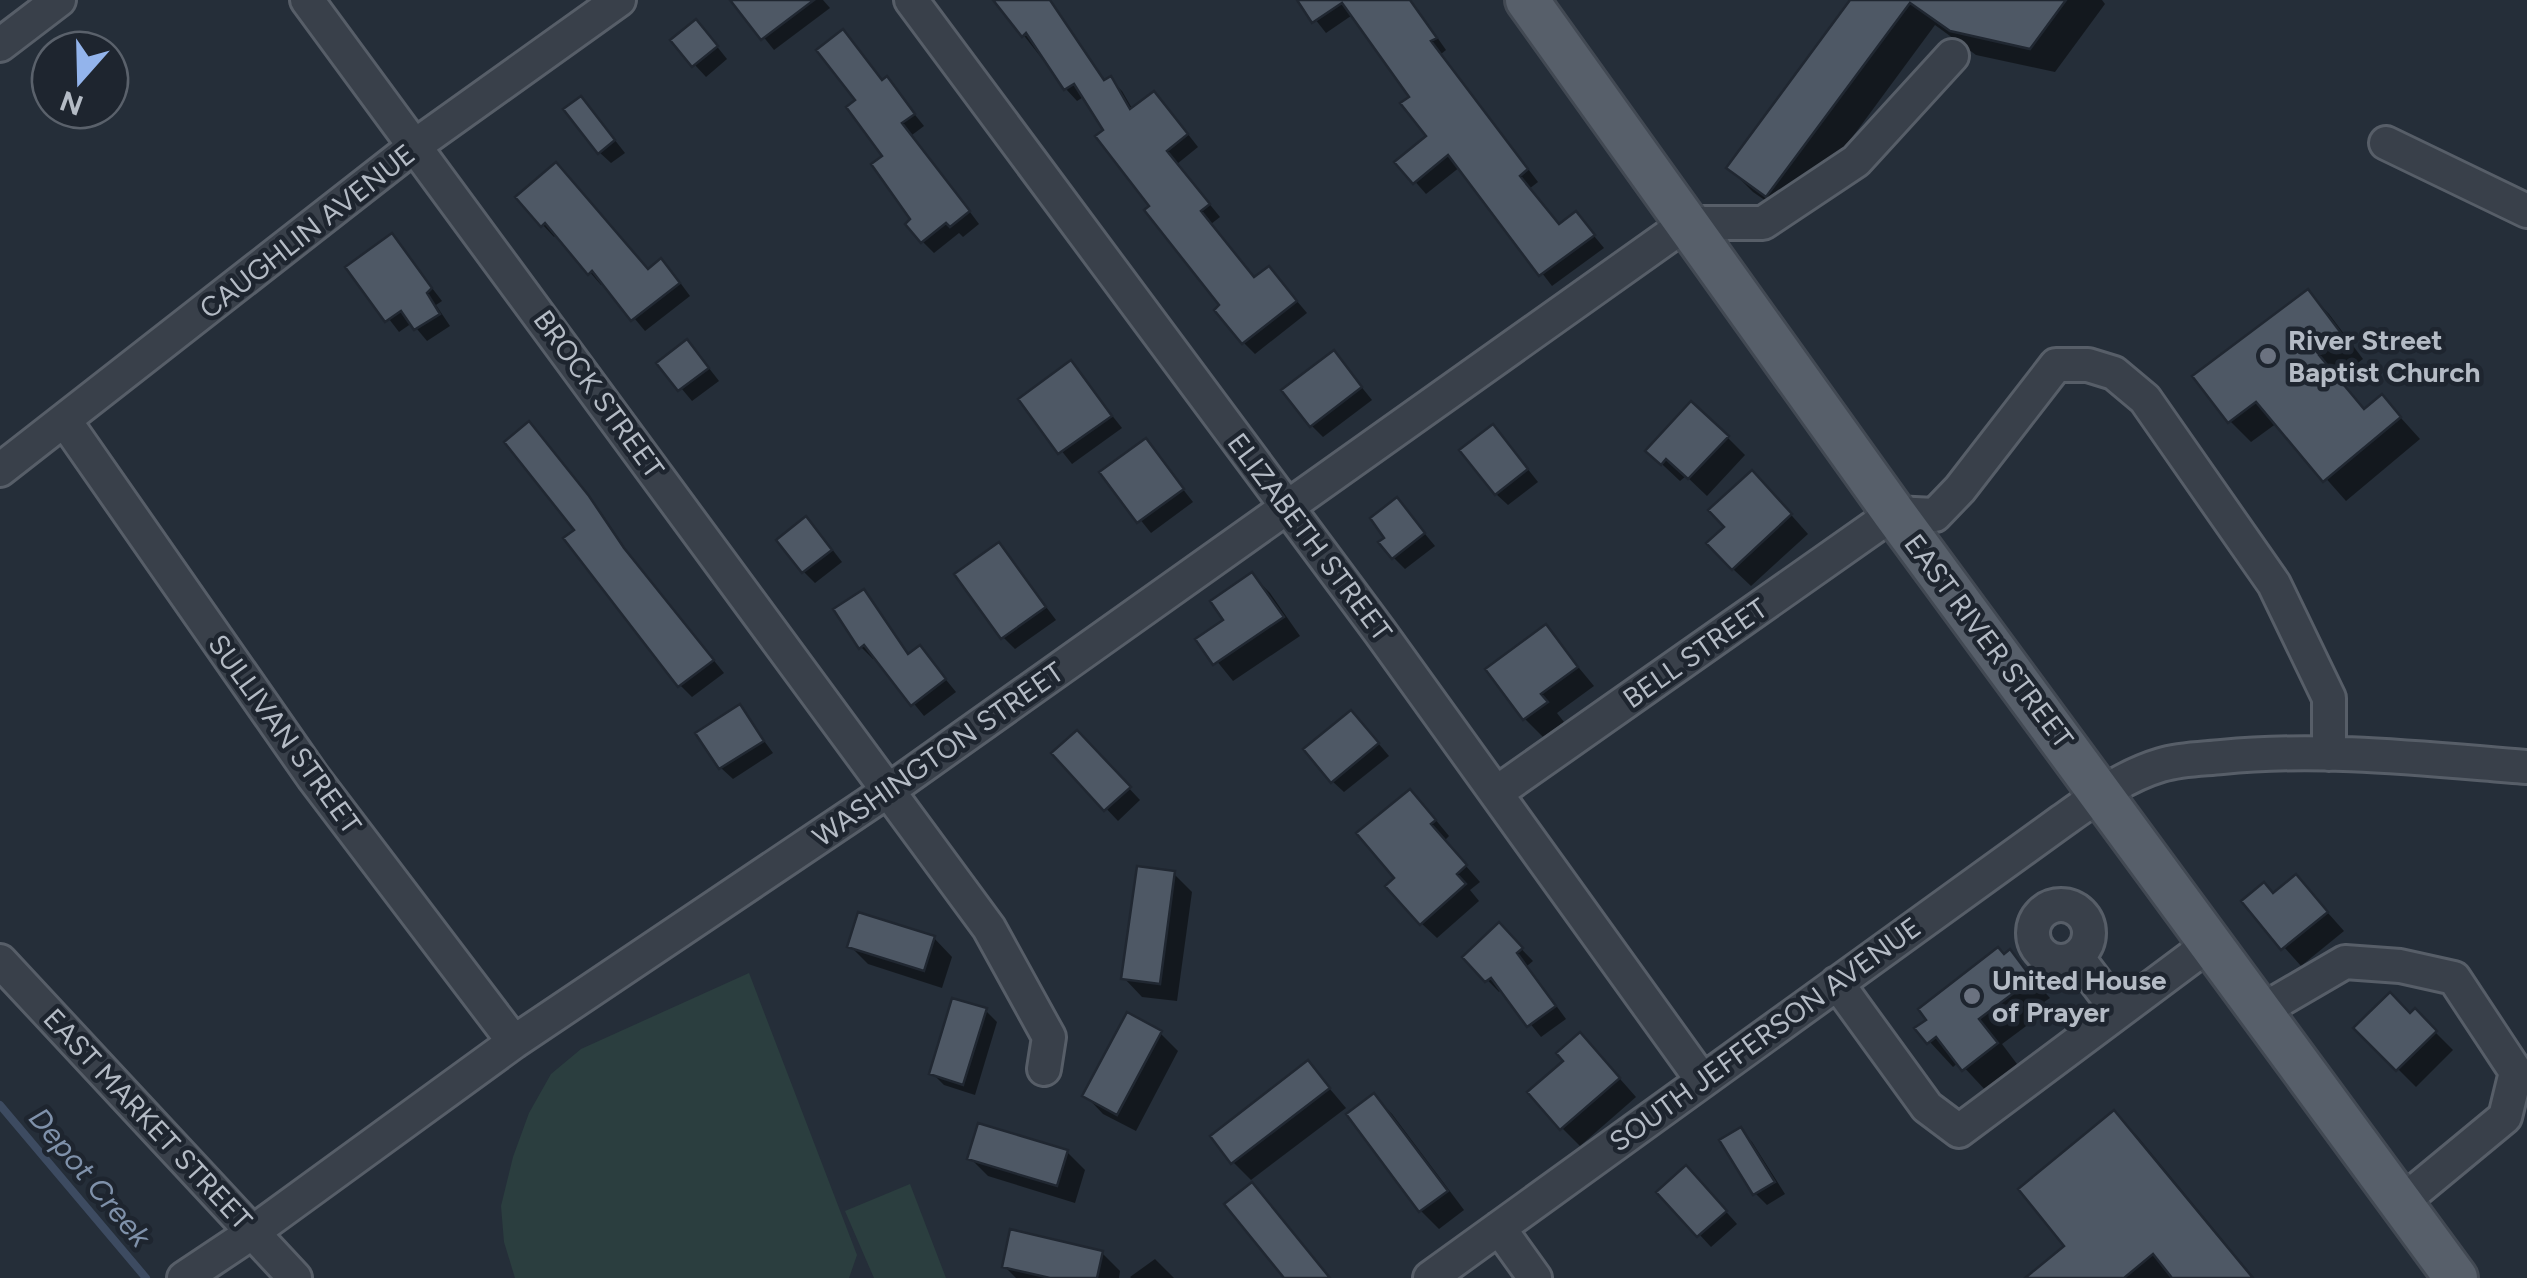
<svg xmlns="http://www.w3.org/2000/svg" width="2527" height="1278" font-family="Figtree,sans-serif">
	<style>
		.green { fill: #2b3e3f }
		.shadow { fill: #0007 }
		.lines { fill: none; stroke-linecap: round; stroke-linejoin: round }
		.stream { stroke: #3d4b61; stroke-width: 8 }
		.building { fill: #4e5865; stroke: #202731; stroke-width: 2.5 }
		.minor-casing { stroke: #575e68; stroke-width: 38 }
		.major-casing { stroke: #424953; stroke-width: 48 }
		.minor { stroke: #39404a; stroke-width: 32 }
		.major { stroke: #575f6a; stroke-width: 42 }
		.worship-dot { fill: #6b7280; stroke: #1e252f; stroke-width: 4 }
		.labels { text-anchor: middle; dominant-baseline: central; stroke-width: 9; stroke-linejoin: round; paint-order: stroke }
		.street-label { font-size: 28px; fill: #b4bbc5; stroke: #1e252f }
		.poi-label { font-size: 28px; font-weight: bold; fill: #b4bbc5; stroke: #1e252f; text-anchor: start }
		.water-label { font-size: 30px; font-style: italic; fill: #7f91aa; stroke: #1e252f }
	</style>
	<rect width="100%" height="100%" fill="#252e39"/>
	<path class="green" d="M749,973L857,1255L849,1278H515L504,1242L501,1206L513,1157L529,1113L551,1074L581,1049Z
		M910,1184L946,1278H874L845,1211Z"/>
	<path class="shadow" d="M734,0H823L830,8L774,50Z
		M996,0H1050L1106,82L1110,79L1122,91L1133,110L1154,94L1166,106L1198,147L1177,164L1220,217L1211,224L1255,280L1280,281L1307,313L1255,354L1244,343L1217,310L1223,306L1152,207L1085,96L1077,101L1066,89Z
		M1300,0H1364L1367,5L1326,33Z
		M1403,0H1408L1418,10L1446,50L1441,54L1538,182L1529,189L1560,226L1576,214L1604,248L1552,286L1460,167L1426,194L1398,162L1429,136L1412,97Z
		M1854,0H2102L2105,4L2055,72L1976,55L1935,25L1792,219L1753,192L1729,168Z
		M707,34L727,59L706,77L673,41Z
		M887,80L924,126L912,135L979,224L963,237L959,233L934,253L923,242L885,157L883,83Z
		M592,111L625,153L611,163L599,152Z
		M518,198L649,272L673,273L690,296L645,331L604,282L601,285L557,234L554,237Z
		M392,236L442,301L436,305L450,326L427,341L412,323L399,332L349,267Z
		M2308,293L2329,314L2363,359L2338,378L2366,410L2382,397L2420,439L2346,501L2277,423L2251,442L2230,421Z
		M1334,353L1372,400L1323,437L1311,425Z
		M698,354L719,381L692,401L660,363Z
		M1071,364L1122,428L1072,464L1021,400Z
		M541,436L600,511L635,563L724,673L692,697L680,685L578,530Z
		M1727,437L1745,455L1707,496L1686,476L1680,481L1648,451Z
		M1504,439L1538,482L1508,505L1496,494Z
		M1145,441L1193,502L1151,533L1102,472Z
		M1770,491L1808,534L1751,586L1733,569Z
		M1397,500L1435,546L1405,569L1393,557L1388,538Z
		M818,531L842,562L815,583L803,571Z
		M999,545L1056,620L1015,649L1003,637Z
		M1252,575L1270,593L1300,636L1233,681L1199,639L1226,621Z
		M863,592L910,656L920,648L956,692L924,716L876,657L873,659L861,647Z
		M1545,627L1594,686L1557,713L1564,722L1543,737L1525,719L1488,669Z
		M740,708L773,753L733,779L721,768Z
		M1363,725L1389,756L1344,792L1332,781Z
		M1077,733L1140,800L1118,821L1055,754Z
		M1425,807L1449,836L1444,841L1480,882L1470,890L1479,901L1437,938L1421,923L1398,879Z
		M1174,874L1192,892L1177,1001L1142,997L1124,978Z
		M2296,877L2344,931L2301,966L2244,902L2274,896Z
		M1499,926L1533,961L1527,966L1566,1019L1541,1037L1502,989L1499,992L1465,957Z
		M934,938L952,957L942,988L868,964L850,946Z
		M2009,953L2050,998L2044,1002L2049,1009L2002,1044L2020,1068L1988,1093L1959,1062L1953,1067L1918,1029Z
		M985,1010L997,1022L975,1095L944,1085L932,1073Z
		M2415,1012L2453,1050L2416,1087L2357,1028L2410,1016Z
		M1160,1033L1178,1051L1136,1131L1103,1114L1085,1095Z
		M1598,1054L1636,1097L1580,1146L1562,1128Z
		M1308,1063L1346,1108L1251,1180L1233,1162Z
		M1374,1096L1392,1114L1464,1210L1439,1229L1421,1211L1349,1114Z
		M2114,1114L2137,1136L2254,1278H2029L2068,1246Z
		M1740,1130L1752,1142L1785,1194L1767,1205L1755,1193Z
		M1067,1152L1085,1170L1075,1203L988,1176L970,1158Z
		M1698,1180L1737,1224L1711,1247L1660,1192Z
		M1102,1253L1120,1271L1119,1278H1016L1004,1266Z
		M1155,1259L1174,1278H1131L1130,1277Z"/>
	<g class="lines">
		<path class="stream" d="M0,1105L146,1278"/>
	</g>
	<path class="building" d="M730,0H814L761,40Z
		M993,0H1050L1104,80L1111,76L1130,109L1154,91L1188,134L1167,151L1210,204L1201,211L1254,277L1269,266L1297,301L1242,344L1214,310L1219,305L1144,210L1149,206L1095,136L1103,130L1074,84L1064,90L1026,33L1022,37Z
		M1297,0H1410L1437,38L1431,41L1528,169L1520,176L1559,224L1576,211L1595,235L1539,276L1448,155L1413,184L1394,162L1426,136L1400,103L1409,97L1342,3L1312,23Z
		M1850,0H2066L2030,49L1950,31L1910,3L1766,197L1726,168Z
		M696,19L718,46L692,67L670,40Z
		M843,29L882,80L887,76L915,114L902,123L970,211L950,227L946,223L921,243L905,224L910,219L871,164L882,156L846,107L855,100L816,50Z
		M581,96L615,140L598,154L563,109Z
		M556,162L648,269L661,258L680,283L631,321L592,271L588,275L545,223L541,227L515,197Z
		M392,233L432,288L427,293L440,314L414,330L401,311L385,322L345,267Z
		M2308,289L2344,337L2319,355L2364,409L2382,394L2401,417L2323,482L2256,402L2228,423L2192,376Z
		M687,339L709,368L678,391L656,363Z
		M1334,350L1362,387L1310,427L1281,390Z
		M1071,360L1112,416L1058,454L1018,399Z
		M1691,401L1729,436L1688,479L1666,459L1661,465L1645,451Z
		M529,421L589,496L624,548L714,660L678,687L563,538L574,530L504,442Z
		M1493,424L1528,469L1495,495L1459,450Z
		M1146,438L1184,489L1137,523L1099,472Z
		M1752,470L1792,514L1732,570L1706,543L1724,527L1708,510Z
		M1397,497L1425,533L1392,559L1378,542L1384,538L1370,518Z
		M806,516L832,550L802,573L776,540Z
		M999,542L1046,607L1001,639L954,574Z
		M1252,572L1284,617L1213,665L1195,639L1223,620L1210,601Z
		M864,589L908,654L920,645L946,679L911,706L864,645L859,649L833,609Z
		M1546,624L1578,667L1541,694L1548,702L1523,720L1485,669Z
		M740,704L764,741L719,769L695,733Z
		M1351,710L1379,743L1331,783L1303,749Z
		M1077,730L1131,787L1104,811L1051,753Z
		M1410,789L1436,820L1431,824L1467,865L1457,874L1466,884L1420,925L1385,886L1394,878L1356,833Z
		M1137,866L1175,871L1160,984L1121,979Z
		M2296,874L2328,912L2281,950L2241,901L2264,882L2273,893Z
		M858,912L935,936L924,971L847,947Z
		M1499,922L1523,948L1517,953L1556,1006L1527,1027L1491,978L1485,982L1462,957Z
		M1998,947L2004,954L2010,949L2028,973L2022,977L2027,983L1979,1019L1998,1043L1962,1071L1936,1037L1927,1044L1914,1028L1926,1020L1918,1009Z
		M2390,992L2410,1013L2415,1008L2437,1031L2396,1071L2353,1028Z
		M952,998L987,1008L963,1085L929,1074Z
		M1127,1012L1162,1031L1117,1115L1082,1096Z
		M1580,1032L1620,1078L1560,1130L1527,1092L1563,1061L1556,1053Z
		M1308,1060L1330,1088L1231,1164L1210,1136Z
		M1374,1093L1448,1191L1419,1212L1346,1114Z
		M2114,1110L2253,1278H2172L2153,1254L2124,1278H2025L2064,1246L2018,1189Z
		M978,1123L1068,1150L1057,1186L967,1159Z
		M1741,1127L1775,1182L1753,1195L1719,1140Z
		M1686,1165L1727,1211L1697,1237L1656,1192Z
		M1252,1182L1330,1278H1284L1224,1204Z
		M1010,1229L1103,1251L1097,1278H1050L1002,1267Z"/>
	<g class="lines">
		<g class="minor-casing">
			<path id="minor" d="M307,0L989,928L1049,1037L1044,1069
				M911,0L1380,632L1702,1080
				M0,45L59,0
				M2386,143L2527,211
				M65,421L313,777L514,1042
				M0,470L416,145L619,0
				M1496,793L1894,513L1935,515L1960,489L2056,365H2088L2114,373L2145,399L2274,584L2329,698V754
				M2033 933a28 28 0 1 1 56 0a28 28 0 1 1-56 0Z
				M2077,957L2118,1011
				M0,961L295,1278
				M1837,983L1927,1107L1959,1131L2212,942
				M2261,1011L2345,962L2400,966L2454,978L2516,1072L2505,1117L2401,1203
				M1499,1228L1535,1278
				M184,1278L253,1232L514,1042L889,790L1687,223H1763L1856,161L1952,56
				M1430,1278L2062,821C2093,799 2124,776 2161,765C2181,759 2202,759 2222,757C2323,747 2426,759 2527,767"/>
		</g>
		<g class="major-casing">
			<path id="major" d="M1527,0L1894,513L2456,1278"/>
		</g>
		<use href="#minor" class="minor"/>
		<use href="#major" class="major"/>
	</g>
	<g class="worship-dot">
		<circle cx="2268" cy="356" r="10"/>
		<circle cx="1972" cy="996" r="10"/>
	</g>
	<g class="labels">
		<g class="street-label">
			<text transform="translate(307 231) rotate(-38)">CAUGHLIN AVENUE</text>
			<text transform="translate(599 394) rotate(54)">BROCK STREET</text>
			<text transform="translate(1310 537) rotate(53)">ELIZABETH STREET</text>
			<text transform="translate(1989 641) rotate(53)">EAST RIVER STREET</text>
			<text transform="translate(1695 653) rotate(-35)">BELL STREET</text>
			<text transform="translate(285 734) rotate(54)">SULLIVAN STREET</text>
			<text transform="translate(938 754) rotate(-35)">WASHINGTON STREET</text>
			<text transform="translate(1765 1034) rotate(-36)">SOUTH JEFFERSON AVENUE</text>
			<text transform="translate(148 1119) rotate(47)">EAST MARKET STREET</text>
		</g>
		<g class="poi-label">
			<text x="2288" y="340">River Street<tspan x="2288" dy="32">Baptist Church</tspan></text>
			<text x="1992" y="980">United House<tspan x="1992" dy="32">of Prayer</tspan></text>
		</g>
		<g class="water-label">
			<text transform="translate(90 1177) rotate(50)">Depot Creek</text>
		</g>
	</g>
	<g transform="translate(80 80) rotate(200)"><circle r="48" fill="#1e252f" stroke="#5a616b" stroke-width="2.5"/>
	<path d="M0-8L18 38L0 25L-18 38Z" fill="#93b4ec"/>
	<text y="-15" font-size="28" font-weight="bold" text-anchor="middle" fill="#b4bbc5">N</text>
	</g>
</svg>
